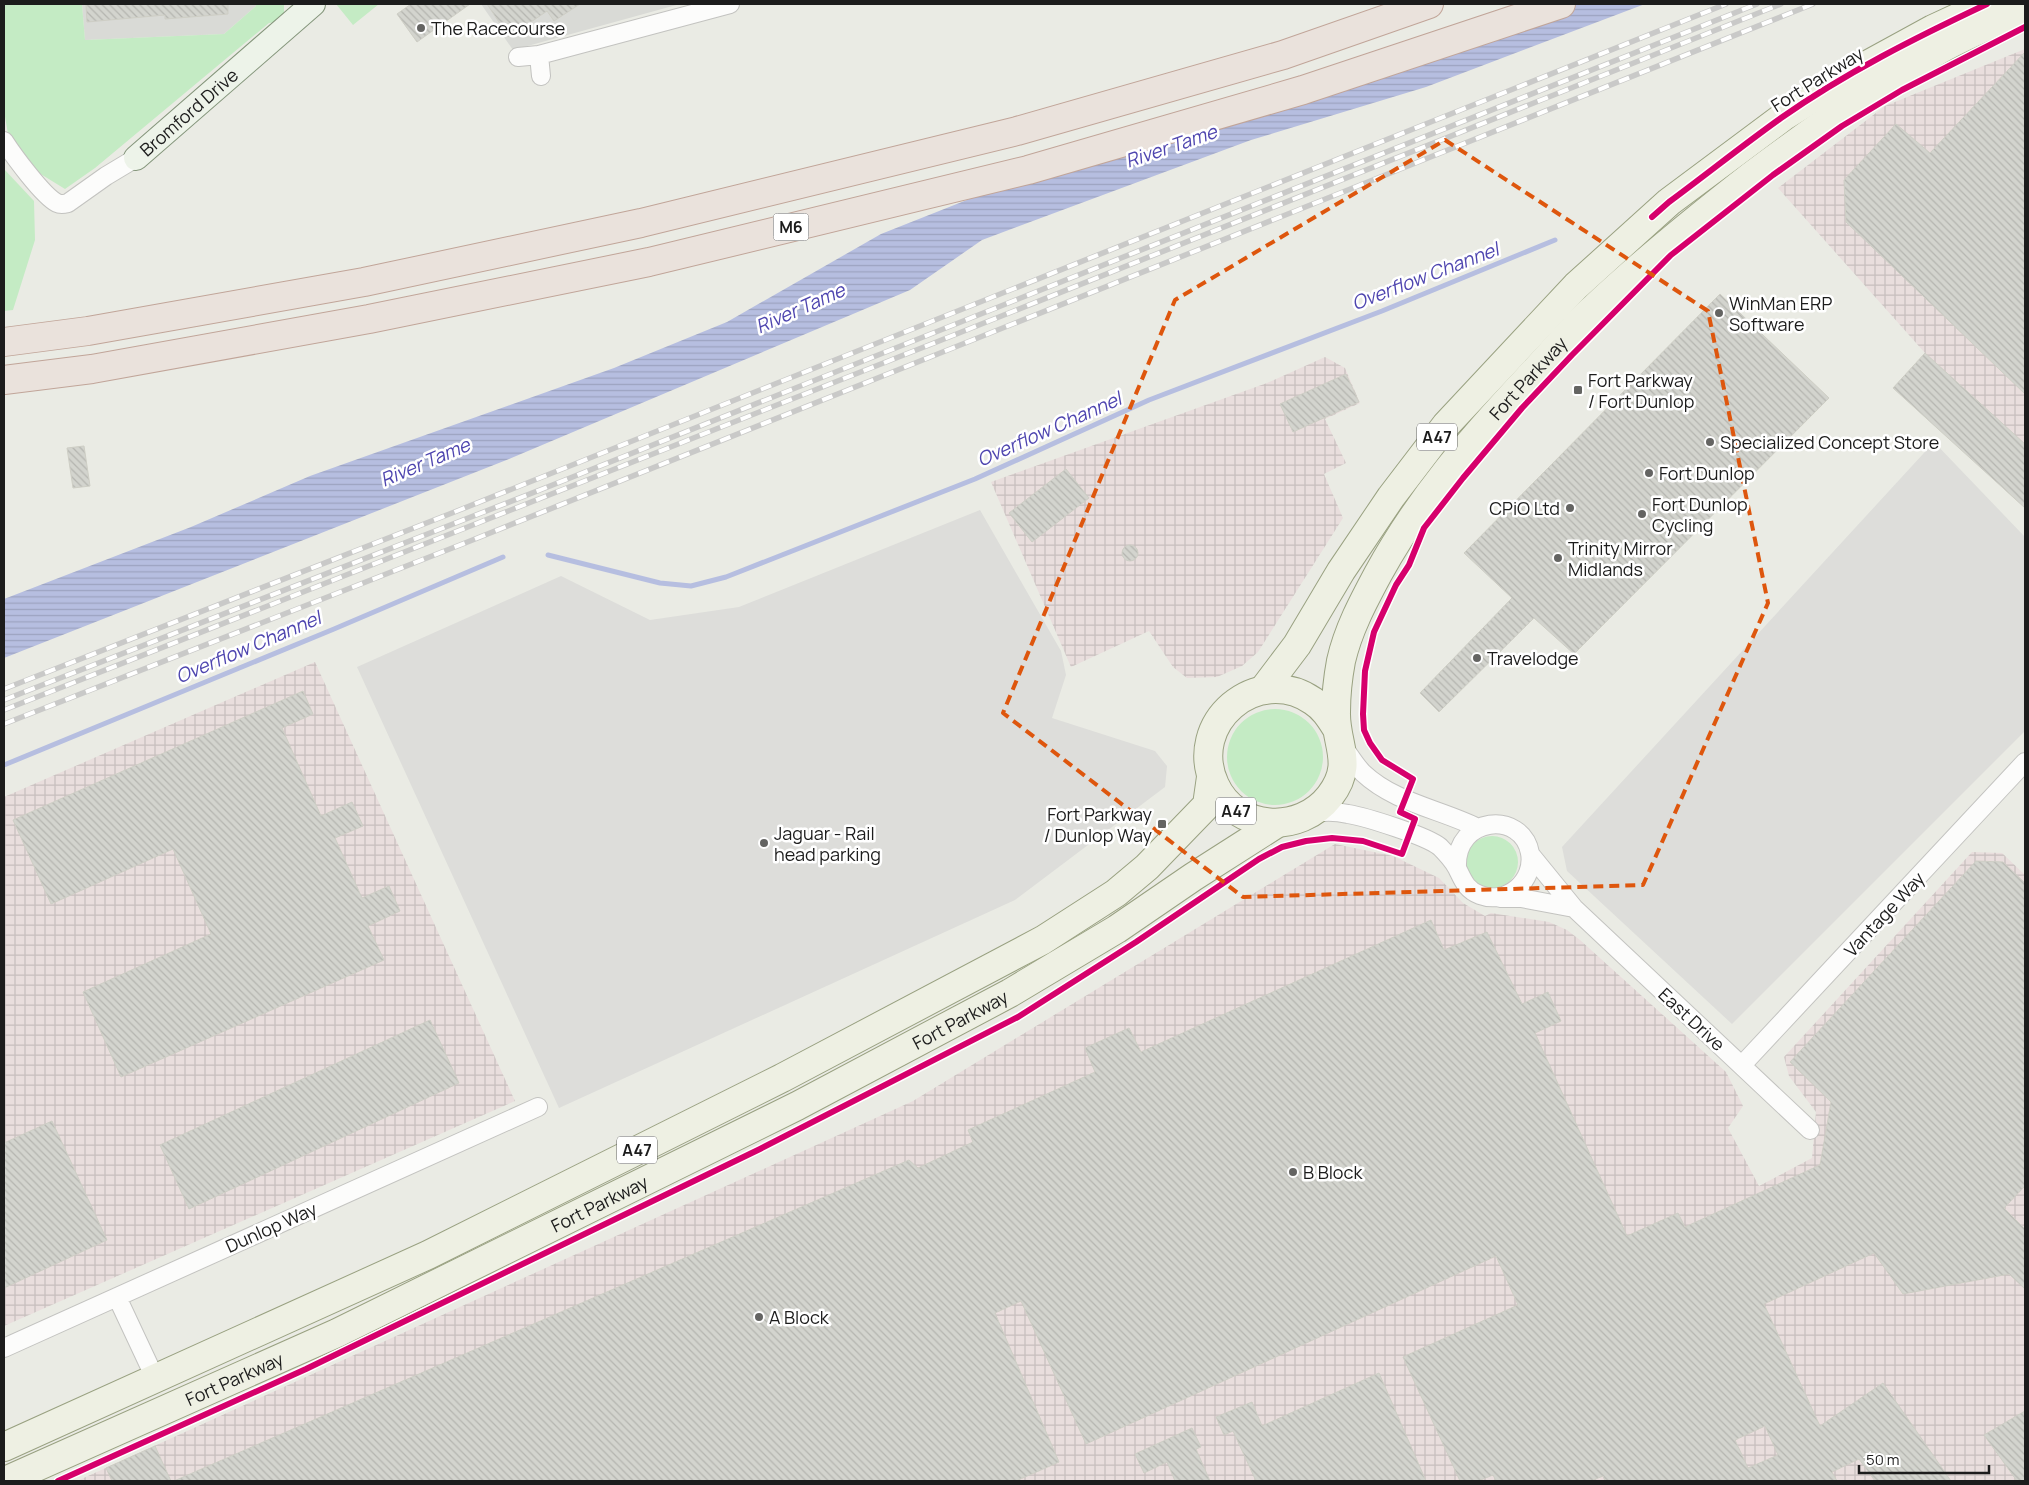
<svg xmlns="http://www.w3.org/2000/svg" width="2029" height="1485" font-family="Manrope,sans-serif">
	<style>
		.residential { fill: #d9dad6 }
		.industrial { fill: url(#industrial-grid) }
		.grass { fill: #c4ebc4 }
		.parking { fill: #ddddda }
		.water { fill: url(#water-rules) }
		.lines { fill: none; stroke-linecap: round; stroke-linejoin: round }
		.stream { stroke: #b6bee0; stroke-width: 5 }
		.building { fill: url(#building-back-hatch); stroke: #cecec5; fill-rule: evenodd }
		.street-casing { stroke: #c3c3c0; stroke-width: 20 }
		.secondary-casing { stroke: #85967c; stroke-width: 26 }
		.primary-casing { stroke: #99a181; stroke-width: 30 }
		.highway-casing { stroke: #c1a599; stroke-width: 30 }
		.street { stroke: #fcfcfb; stroke-width: 18 }
		.secondary { stroke: #edf3e9; stroke-width: 24 }
		.primary { stroke: #eef0e3; stroke-width: 28 }
		.highway { stroke: #eae2dc; stroke-width: 28 }
		.rail-casing { stroke: #c9c9c8; stroke-width: 5.5 }
		.rail { stroke: #fff; stroke-width: 4; stroke-dasharray: 11; stroke-linecap: butt }
		.cycleway-casing { stroke: #fff; stroke-width: 9 }
		.cycleway { stroke: #d6006c; stroke-width: 6 }
		.marked { fill: none; stroke: #de560d; stroke-width: 4; stroke-dasharray: 10 6; stroke-linejoin: round }
		.poi-dot { fill: #646462; stroke: #fff; stroke-width: 2 }
		.labels { text-anchor: middle; dominant-baseline: central; stroke-width: 5; stroke-linejoin: round; paint-order: stroke }
		.shield { fill: #fff; stroke: #606060; stroke-width: 1 }
		.shield-label { font-size: 16px; font-weight: bold; fill: #1c1c1c }
		.poi-label { font-size: 18px; fill: #1c1c1c; stroke: #fff; text-anchor: start }
		.street-label { font-size: 18px; fill: #1c1c1c; stroke: #fff }
		.water-label { font-size: 19px; font-style: italic; fill: #4e45af; stroke: #fff }
	</style>
	<defs>
		<pattern id="industrial-grid" width="8" height="8" patternUnits="userSpaceOnUse" patternTransform="scale(1.25)"><rect width="8" height="8" fill="#e9dedd"/><path d="M0 4h8M4 0v8" fill="none" stroke="#c7bebd"/></pattern>
		<pattern id="water-rules" width="6" height="5" patternUnits="userSpaceOnUse" patternTransform="scale(1.25)"><rect width="6" height="5" fill="#b6bee0"/><path d="M0 2.5h6" fill="none" stroke="#9ca3c0"/></pattern>
		<pattern id="building-back-hatch" width="6" height="6" patternUnits="userSpaceOnUse" patternTransform="scale(1.25)"><rect width="6" height="6" fill="#d3d4ce"/><path d="M-1 5l2 2M0 0l6 6M5-1l2 2" fill="none" stroke="#b5b5b0"/></pattern>
	</defs>
	<rect width="100%" height="100%" fill="#eaebe4"/>
	<path class="residential" d="M82,4H256V6L224,34L85,40Z
		M481,4H680L513,50Z"/>
	<path class="industrial" d="M2025,49V448L1925,353L1778,188L1885,106Z
		M1325,357L1345,368L1360,403L1325,419L1346,463L1324,474L1343,518L1258,652L1242,666L1217,677L1187,678L1173,667L1149,631L1071,667L991,482L1267,383Z
		M315,662L515,1101L4,1326V797Z
		M1335,844L1393,856L1439,878L1463,903L1485,916L1491,913L1549,922L1567,930L1580,940L1726,1072L1743,1106L1728,1128L1759,1186L1812,1158L1816,1112L1789,1076L1784,1057L1972,852L2002,853L2025,875V1481H77L913,1101Z"/>
	<path class="grass" d="M4,4H82L85,40L224,34L256,6V4H284V13L278,22L269,23L95,168L65,189L39,173L8,134L4,111Z
		M336,4H379L353,25Z
		M4,169L34,201L35,240L13,310L4,311Z
		M1227 757a48 48 0 1 1 96 0a48 48 0 1 1-96 0Z
		M1466 862a26 26 0 1 1 52 0a26 26 0 1 1-52 0Z"/>
	<path class="parking" d="M1934,442L2025,537V731L1732,1024L1567,871L1562,847Z
		M980,510L1061,651L1066,675L1052,718L1155,751L1167,766L1165,787L1015,900L559,1108L357,667L561,576L650,620L739,607Z"/>
	<path class="water" d="M1558,4H1645L1426,87L1251,140L982,240L910,290L509,459L4,658V599L191,527L310,476L614,368L727,322L881,234L1101,147Z"/>
	<g class="lines">
		<path class="stream" d="M548,555L660,583L691,586L726,577L975,479L1149,400L1382,311L1555,240
			M4,765L334,629L503,557"/>
	</g>
	<path class="building" d="M95,4H228V14L165,19V15L87,22L86,5Z
		M411,4H470L417,42L397,14Z
		M487,4H580L554,21L547,11L509,37Z
		M2025,52V394L1846,222L1844,180L1896,124L1930,153Z
		M1720,294L1829,398L1574,654L1534,618L1439,712L1420,693L1512,598L1464,553Z
		M1925,353L2025,444V508L1893,388Z
		M1346,374L1359,402L1293,432L1280,404Z
		M84,446L90,486L73,488L67,448Z
		M1066,469L1089,498L1032,542L1009,513Z
		M1122 553a8 8 0 1 1 16 0a8 8 0 1 1-16 0Z
		M303,691L313,714L282,728L321,816L352,802L363,826L335,838L362,898L389,886L400,911L368,926L384,960L121,1077L83,992L211,934L173,849L51,904L13,820Z
		M1976,861L2003,862L2025,883V1186L2004,1208L2025,1229V1289L2009,1274L1903,1294L1874,1253L1764,1304L1820,1426L1883,1383L1951,1481H1875L1859,1459L1832,1472L1837,1481H1605L1603,1476L1591,1481H1496L1493,1475L1478,1481H1460L1403,1357L1518,1305L1496,1256L1086,1444L1021,1301L995,1313L1059,1462L1016,1481H174L909,1160L918,1168L973,1142L968,1130L1095,1072L1085,1048L1129,1028L1141,1052L1431,920L1444,950L1487,932L1522,1004L1548,992L1561,1021L1535,1033L1627,1236L1678,1213L1685,1227L1820,1165L1831,1102L1790,1062ZM1765,1426L1778,1455L1748,1468L1735,1440Z
		M430,1020L459,1083L189,1209L160,1145Z
		M52,1121L107,1240L4,1288V1143Z
		M1379,1373L1426,1481H1256L1233,1431L1224,1435L1216,1417L1252,1402L1262,1426Z
		M2025,1411V1481H2017L1984,1435Z
		M1192,1428L1201,1447L1196,1449L1210,1481H1175L1167,1462L1144,1473L1135,1454Z
		M155,1446L171,1481H112L106,1468Z"/>
	<g class="lines">
		<g class="street-casing">
			<path id="street" d="M539,55L541,76
				M518,57L539,55L730,4
				M4,141C13,155 43,196 57,203C61,205 64,204 68,203L106,176L136,158
				M1342,745C1349,754 1355,765 1363,773C1395,803 1440,809 1478,828
				M1310,814C1322,811 1335,811 1348,814C1366,817 1427,836 1440,847C1445,852 1453,861 1457,868C1463,880 1466,890 1480,895C1507,905 1535,881 1530,853C1522,810 1455,816 1457,867
				M1530,854L1574,908L1810,1130
				M1500,898H1521L1574,908
				M1742,1065L2025,762
				M117,1297L155,1378
				M4,1348L538,1107"/>
		</g>
		<g class="secondary-casing">
			<g id="secondary">
				<path id="s1" d="M136,158L313,4"/>
			</g>
		</g>
		<g class="primary-casing">
			<g id="primary">
				<path d="M1263,690L1297,645L1341,571L1391,497L1446,425L1576,286L1669,202L1783,117L1858,70L1933,29L1987,4"/>
				<path id="s2" d="M1337,729C1330,718 1324,708 1313,701C1257,663 1186,723 1215,785C1236,831 1300,835 1330,796C1355,763 1335,745 1336,712C1336,696 1338,677 1341,661C1348,630 1363,602 1378,574C1419,499 1471,439 1529,377C1551,354 1571,329 1594,308C1644,261 1697,218 1751,176C1811,131 1873,87 1939,50C1967,34 1997,22 2025,9"/>
				<path d="M4,1447L428,1255L782,1078L1043,940L1116,893L1147,867L1207,805L1211,777"/>
				<path id="s3" d="M5,1481L337,1333L797,1106L1010,993L1117,929L1193,877L1276,824"/>
			</g>
		</g>
		<g class="highway-casing">
			<path id="highway" d="M4,342L88,331L364,282L641,223L1017,131L1283,55L1429,4
				M4,380L92,369L369,319L649,262L1028,170L1303,90L1561,4"/>
		</g>
		<use href="#street" class="street"/>
		<use href="#secondary" class="secondary"/>
		<use href="#primary" class="primary"/>
		<use href="#highway" class="highway"/>
		<g class="rail-casing">
			<path id="rail" d="M4,689L457,511L1726,4
				M4,700L550,486L1757,4
				M4,710L929,345L1781,4
				M4,724L465,543L1813,4"/>
		</g>
		<use href="#rail" class="rail"/>
		<g class="cycleway-casing">
			<path id="cycleway" d="M1652,217L1669,202C1707,174 1743,145 1781,118C1845,73 1917,37 1987,4
				M58,1481L306,1369L760,1149L1018,1017L1136,942L1259,859L1282,847L1306,841L1332,838L1363,841L1402,854L1415,819L1400,812L1413,779L1382,760L1370,743L1364,730L1363,714L1365,671L1374,632L1396,585L1409,565L1424,528L1463,478L1522,408L1572,355L1671,255L1773,175L1842,126L1902,90L2025,27"/>
		</g>
		<use href="#cycleway" class="cycleway"/>
	</g>
	<path class="marked" d="M1445,140L1708,311L1768,603L1643,885L1243,897L1003,713L1175,300Z"/>
	<g class="poi-dot">
		<circle cx="421" cy="28" r="5"/>
		<circle cx="1719" cy="313" r="5"/>
		<rect x="1573" y="385" width="10" height="10" rx="2.5"/>
		<circle cx="1710" cy="442" r="5"/>
		<circle cx="1649" cy="473" r="5"/>
		<circle cx="1570" cy="508" r="5"/>
		<circle cx="1642" cy="514" r="5"/>
		<circle cx="1558" cy="558" r="5"/>
		<circle cx="1477" cy="658" r="5"/>
		<rect x="1157" y="819" width="10" height="10" rx="2.5"/>
		<circle cx="764" cy="843" r="5"/>
		<circle cx="1293" cy="1172" r="5"/>
		<circle cx="759" cy="1317" r="5"/>
	</g>
	<g class="labels">
		<g class="shield">
			<rect x="773.5" y="213.5" width="35" height="27" rx="4"/>
			<rect x="1417" y="423.5" width="40" height="27" rx="4"/>
			<rect x="1216" y="797.5" width="40" height="27" rx="4"/>
			<rect x="617" y="1136.5" width="40" height="27" rx="4"/>
		</g>
		<g class="shield-label">
			<text x="791" y="227">M6</text>
			<text x="1437" y="437">A47</text>
			<text x="1236" y="811">A47</text>
			<text x="637" y="1150">A47</text>
		</g>
		<g class="poi-label">
			<text x="431" y="28">The Racecourse</text>
			<text x="1729" y="303">WinMan ERP<tspan x="1729" dy="21">Software</tspan></text>
			<text x="1588" y="380">Fort Parkway<tspan x="1588" dy="21">/ Fort Dunlop</tspan></text>
			<text x="1720" y="442">Specialized Concept Store</text>
			<text x="1659" y="473">Fort Dunlop</text>
			<text x="1652" y="504">Fort Dunlop<tspan x="1652" dy="21">Cycling</tspan></text>
			<text x="1560" y="508" text-anchor="end">CPiO Ltd</text>
			<text x="1568" y="548">Trinity Mirror<tspan x="1568" dy="21">Midlands</tspan></text>
			<text x="1487" y="658">Travelodge</text>
			<text x="1152" y="814" text-anchor="end">Fort Parkway<tspan x="1152" dy="21">/ Dunlop Way</tspan></text>
			<text x="774" y="833">Jaguar - Rail<tspan x="774" dy="21">head parking</tspan></text>
			<text x="1303" y="1172">B Block</text>
			<text x="769" y="1317">A Block</text>
		</g>
		<g class="street-label">
			<text transform="translate(1817 79) rotate(-32)">Fort Parkway</text>
			<text stroke="none"><textPath href="#s1" startOffset="70">Bromford Drive</textPath></text>
			<text stroke="none"><textPath href="#s2" startOffset="831">Fort Parkway</textPath></text>
			<text transform="translate(1884 914) rotate(-47)">Vantage Way</text>
			<text stroke="none"><textPath href="#s3" startOffset="1061">Fort Parkway</textPath></text>
			<text transform="translate(1692 1019) rotate(43)">East Drive</text>
			<text stroke="none"><textPath href="#s3" startOffset="656">Fort Parkway</textPath></text>
			<text transform="translate(271 1227) rotate(-24)">Dunlop Way</text>
			<text stroke="none"><textPath href="#s3" startOffset="251">Fort Parkway</textPath></text>
		</g>
		<g class="water-label">
			<text transform="translate(1171 146) rotate(-19)">River Tame</text>
			<text transform="translate(1425 276) rotate(-21)">Overflow Channel</text>
			<text transform="translate(800 308) rotate(-24)">River Tame</text>
			<text transform="translate(1049 429) rotate(-24)">Overflow Channel</text>
			<text transform="translate(425 462) rotate(-23)">River Tame</text>
			<text transform="translate(248 647) rotate(-23)">Overflow Channel</text>
		</g>
	</g>
	<rect width="2029" height="1485" fill="none" stroke="#1c1c1c" stroke-width="10"/>
	<path d="M1859 1465v8h130v-8" fill="none" stroke="#1c1c1c" stroke-width="2.5"/>
	<text x="1866" y="1465" font-size="15" fill="#1c1c1c" stroke="#ffffff" stroke-width="4" paint-order="stroke">50 m</text>
</svg>
